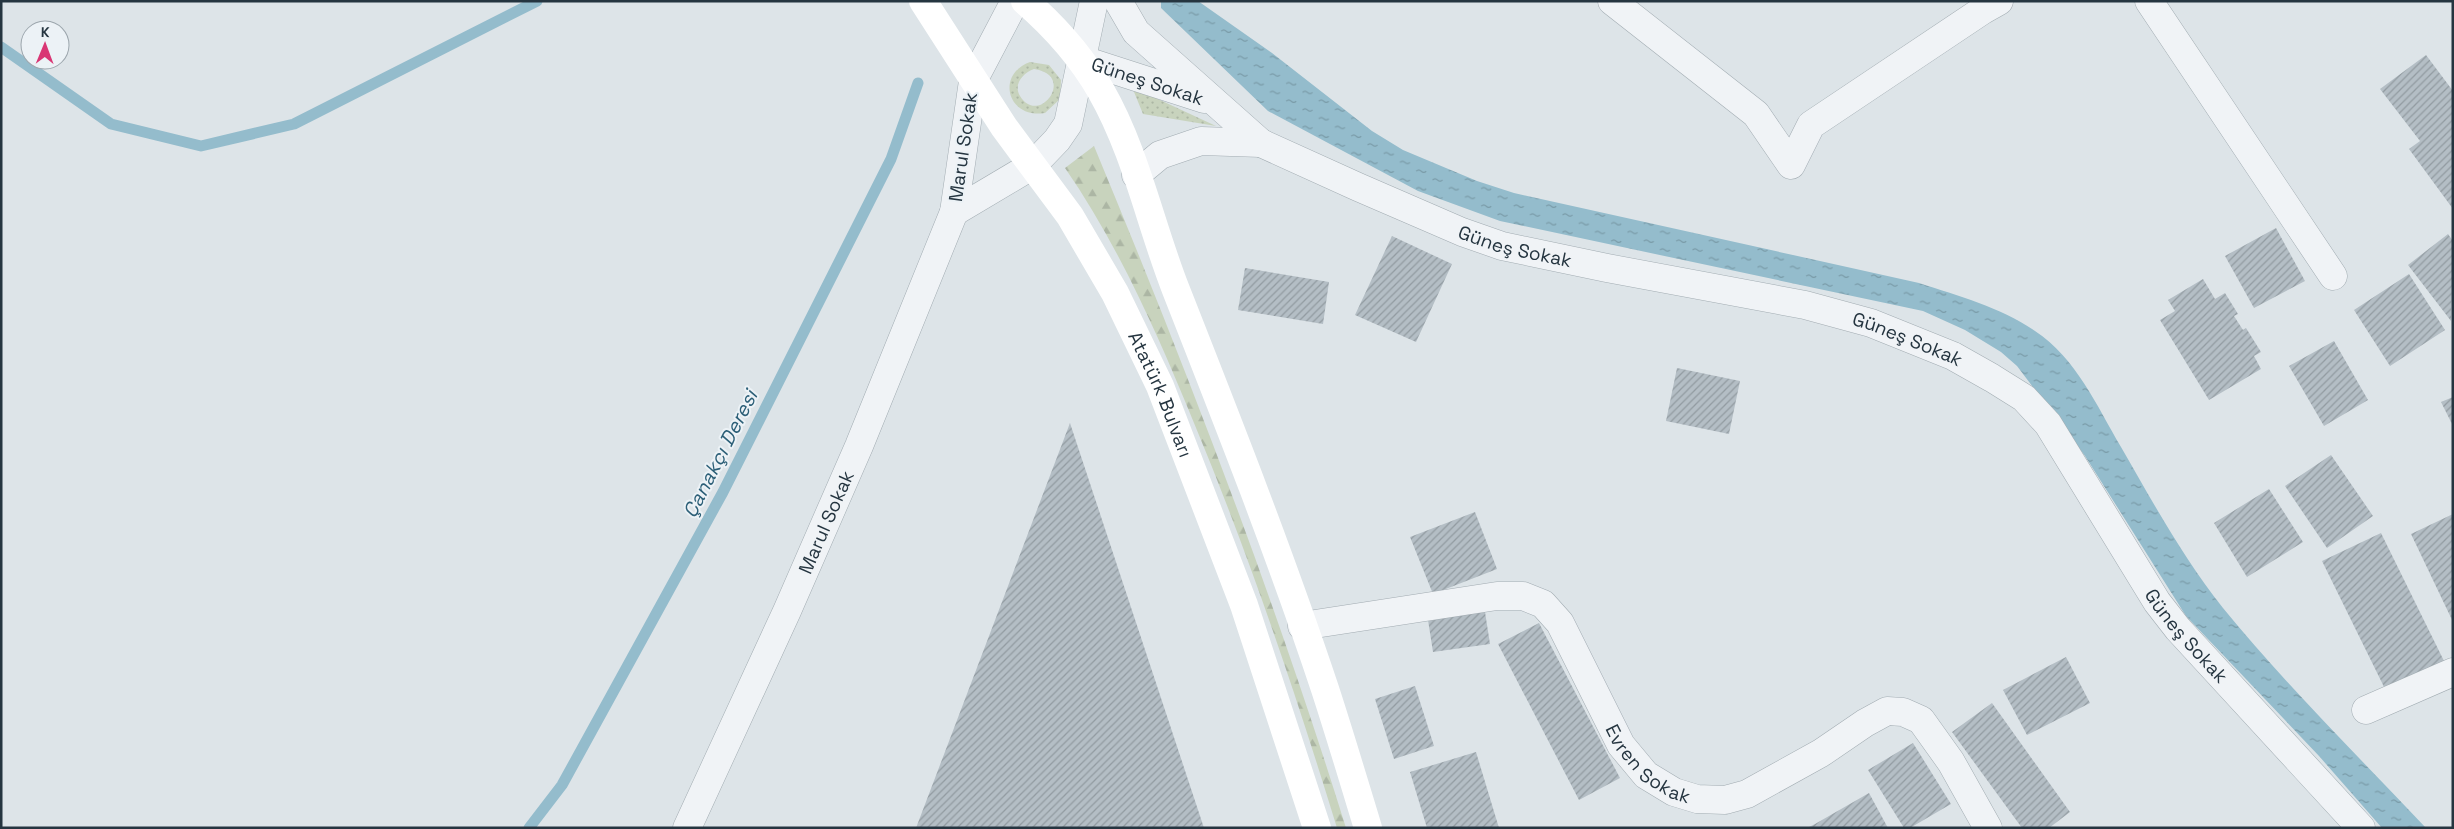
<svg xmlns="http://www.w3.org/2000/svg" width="2454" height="829" font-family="'Space Grotesk',sans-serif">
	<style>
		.grass { fill: url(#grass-dots); fill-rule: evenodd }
		.forest { fill: url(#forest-firs) }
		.water { fill: url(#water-ripples) }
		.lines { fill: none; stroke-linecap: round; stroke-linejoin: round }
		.stream { stroke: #94bccc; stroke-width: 11 }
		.building { fill: url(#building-hatch) }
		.minor-casing { stroke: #a2acb2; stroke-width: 29 }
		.tertiary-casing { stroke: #a2acb2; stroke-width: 29 }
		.minor { stroke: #f0f3f6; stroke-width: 28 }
		.tertiary { stroke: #f0f3f6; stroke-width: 28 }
		.secondary { stroke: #fff; stroke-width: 28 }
		.labels { text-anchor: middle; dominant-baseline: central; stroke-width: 4; stroke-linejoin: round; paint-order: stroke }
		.street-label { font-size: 19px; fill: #253540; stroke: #ecf2f6 }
		.water-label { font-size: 20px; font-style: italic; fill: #2c5f77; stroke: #ecf2f6 }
	</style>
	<defs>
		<pattern id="grass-dots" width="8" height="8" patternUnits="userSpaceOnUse" patternTransform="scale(1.25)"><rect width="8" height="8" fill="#c8d3bd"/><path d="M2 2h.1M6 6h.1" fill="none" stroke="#acb6a4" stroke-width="1.8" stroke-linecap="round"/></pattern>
		<pattern id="forest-firs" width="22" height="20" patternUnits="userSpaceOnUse" patternTransform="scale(1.25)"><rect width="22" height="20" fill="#c8d3bd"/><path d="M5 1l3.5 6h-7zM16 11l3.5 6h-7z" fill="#acb6a4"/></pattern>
		<pattern id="water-ripples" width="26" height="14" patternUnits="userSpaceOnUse" patternTransform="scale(1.25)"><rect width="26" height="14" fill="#94bccc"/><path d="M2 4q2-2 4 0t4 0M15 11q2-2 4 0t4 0" fill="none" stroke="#799aa7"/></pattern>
		<pattern id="building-hatch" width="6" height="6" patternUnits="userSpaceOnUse" patternTransform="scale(1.25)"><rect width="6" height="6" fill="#b4bec5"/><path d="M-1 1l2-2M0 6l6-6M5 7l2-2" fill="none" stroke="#929ba1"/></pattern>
	</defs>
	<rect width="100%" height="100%" fill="#dde4e8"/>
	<path class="grass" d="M1030,62L1049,65L1061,80L1060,99L1045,113C1008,119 995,75 1030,62ZM1034,69C1077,75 1039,127 1020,96C1013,84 1023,73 1034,69Z
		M1132,87L1216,126L1143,114Z"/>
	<path class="forest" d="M1094,146C1187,370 1274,596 1346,828H1337C1295,691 1249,555 1194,423C1158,335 1119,246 1065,168Z"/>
	<path class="water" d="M1161,1H1198L1272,53L1372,131L1403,150L1477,181L1514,193L1919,283C1959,296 2000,307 2035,331C2076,358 2097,406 2121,447C2152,501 2184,559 2223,608C2286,685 2358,756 2426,828H2382L2319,756L2186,616L2085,456L2017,366L2001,352L1965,330L1923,311L1500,221L1418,191L1268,111L1161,8Z"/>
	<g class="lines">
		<path class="stream" d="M1,47L111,124L201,146L294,124L537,1
			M529,828L562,785L723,492L891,159L918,83"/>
	</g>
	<path class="building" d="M2426,55L2453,91V209L2409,149L2420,141L2380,89Z
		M2276,228L2305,281L2254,308L2225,256Z
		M2448,234L2453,241L2451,321L2408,265Z
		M1392,236L1452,264L1416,342L1355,315Z
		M1245,268L1329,282L1323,324L1238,310Z
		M2409,274L2445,330L2390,366L2354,310Z
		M2203,279L2215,299L2225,293L2238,314L2234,316L2243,330L2246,328L2261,352L2254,356L2261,369L2209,400L2160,320L2175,311L2168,300Z
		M2334,341L2368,400L2324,426L2289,366Z
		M1677,368L1740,381L1729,434L1666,421Z
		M2453,397V426L2441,402Z
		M1070,423L1204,828H916Z
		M2331,455L2373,516L2327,548L2285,486Z
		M2269,489L2303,542L2247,577L2214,523Z
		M1475,512L1497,569L1433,594L1410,537Z
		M2453,514V622L2411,534Z
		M2381,533L2445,663L2386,691L2322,561Z
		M1485,612L1490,644L1433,652L1428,620Z
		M1539,623L1620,778L1579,800L1498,644Z
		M2066,657L2090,703L2027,735L2003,690Z
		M1415,686L1434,746L1394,759L1375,699Z
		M1992,703L2070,812L2049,828H2022L1952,732Z
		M1913,743L1951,804L1910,828H1904L1868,770Z
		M1476,752L1499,828H1427L1410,772Z
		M1869,793L1888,828H1807L1815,824Z"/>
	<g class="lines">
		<g class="minor-casing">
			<g id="minor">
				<path id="s1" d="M1118,1L1136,32L1261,143L1358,187L1462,232L1502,246L1607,268L1805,305L1871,323L1953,356L1992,378L2024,398L2048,424L2157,602L2178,629L2361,828"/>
				<path d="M1612,1L1756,114L1791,165L1811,125L1983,10L1999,1"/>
				<path d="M2149,1L2333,276"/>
				<path id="s2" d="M1080,59L1204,99"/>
				<path d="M973,81L954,212L1033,165"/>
				<path d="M1136,175L1160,155L1201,141L1261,143"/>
				<path id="s3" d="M1302,626L1497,596H1523L1543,604L1560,623L1621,745L1646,775L1674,792L1697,799L1725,800L1747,794L1821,753L1865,723L1887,711L1903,712L1921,720L1951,762L1988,828"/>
				<path d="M2366,710L2453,672"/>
				<path id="s4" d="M687,828L787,611L859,446L954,212"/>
			</g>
		</g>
		<g class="tertiary-casing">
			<path id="tertiary" d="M973,81L1015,1
				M1033,165L1057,140L1068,124L1094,1"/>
		</g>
		<use href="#minor" class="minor"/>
		<use href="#tertiary" class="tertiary"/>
		<g class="secondary">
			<path id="s5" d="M923,1L1004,127L1070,216L1115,293L1160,386L1244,605L1317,828"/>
			<path d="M1025,1C1055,27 1081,56 1101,91C1136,152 1150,224 1176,290C1228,422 1280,554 1325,689C1340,735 1354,782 1368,828"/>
		</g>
	</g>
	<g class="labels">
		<g class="street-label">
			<text stroke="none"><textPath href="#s2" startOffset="71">Güneş Sokak</textPath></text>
			<text transform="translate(963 147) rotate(-82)">Marul Sokak</text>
			<text stroke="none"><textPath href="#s1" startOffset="478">Güneş Sokak</textPath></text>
			<text stroke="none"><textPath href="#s1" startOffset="882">Güneş Sokak</textPath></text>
			<text stroke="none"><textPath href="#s5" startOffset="461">Atatürk Bulvarı</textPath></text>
			<text stroke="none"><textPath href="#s4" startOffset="336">Marul Sokak</textPath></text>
			<text stroke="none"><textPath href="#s1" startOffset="1302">Güneş Sokak</textPath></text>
			<text stroke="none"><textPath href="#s3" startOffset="440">Evren Sokak</textPath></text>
		</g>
		<g class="water-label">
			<text transform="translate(720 454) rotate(-63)">Çanakçı Deresi</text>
		</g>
	</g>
	<rect width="2454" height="829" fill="none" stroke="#253540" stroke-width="5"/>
	<g transform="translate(45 45) rotate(1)"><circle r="24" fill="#ecf2f6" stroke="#9ca6ad"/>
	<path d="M0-4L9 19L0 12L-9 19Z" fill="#d93674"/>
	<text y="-8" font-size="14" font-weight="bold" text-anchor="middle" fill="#253540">K</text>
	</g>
</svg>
